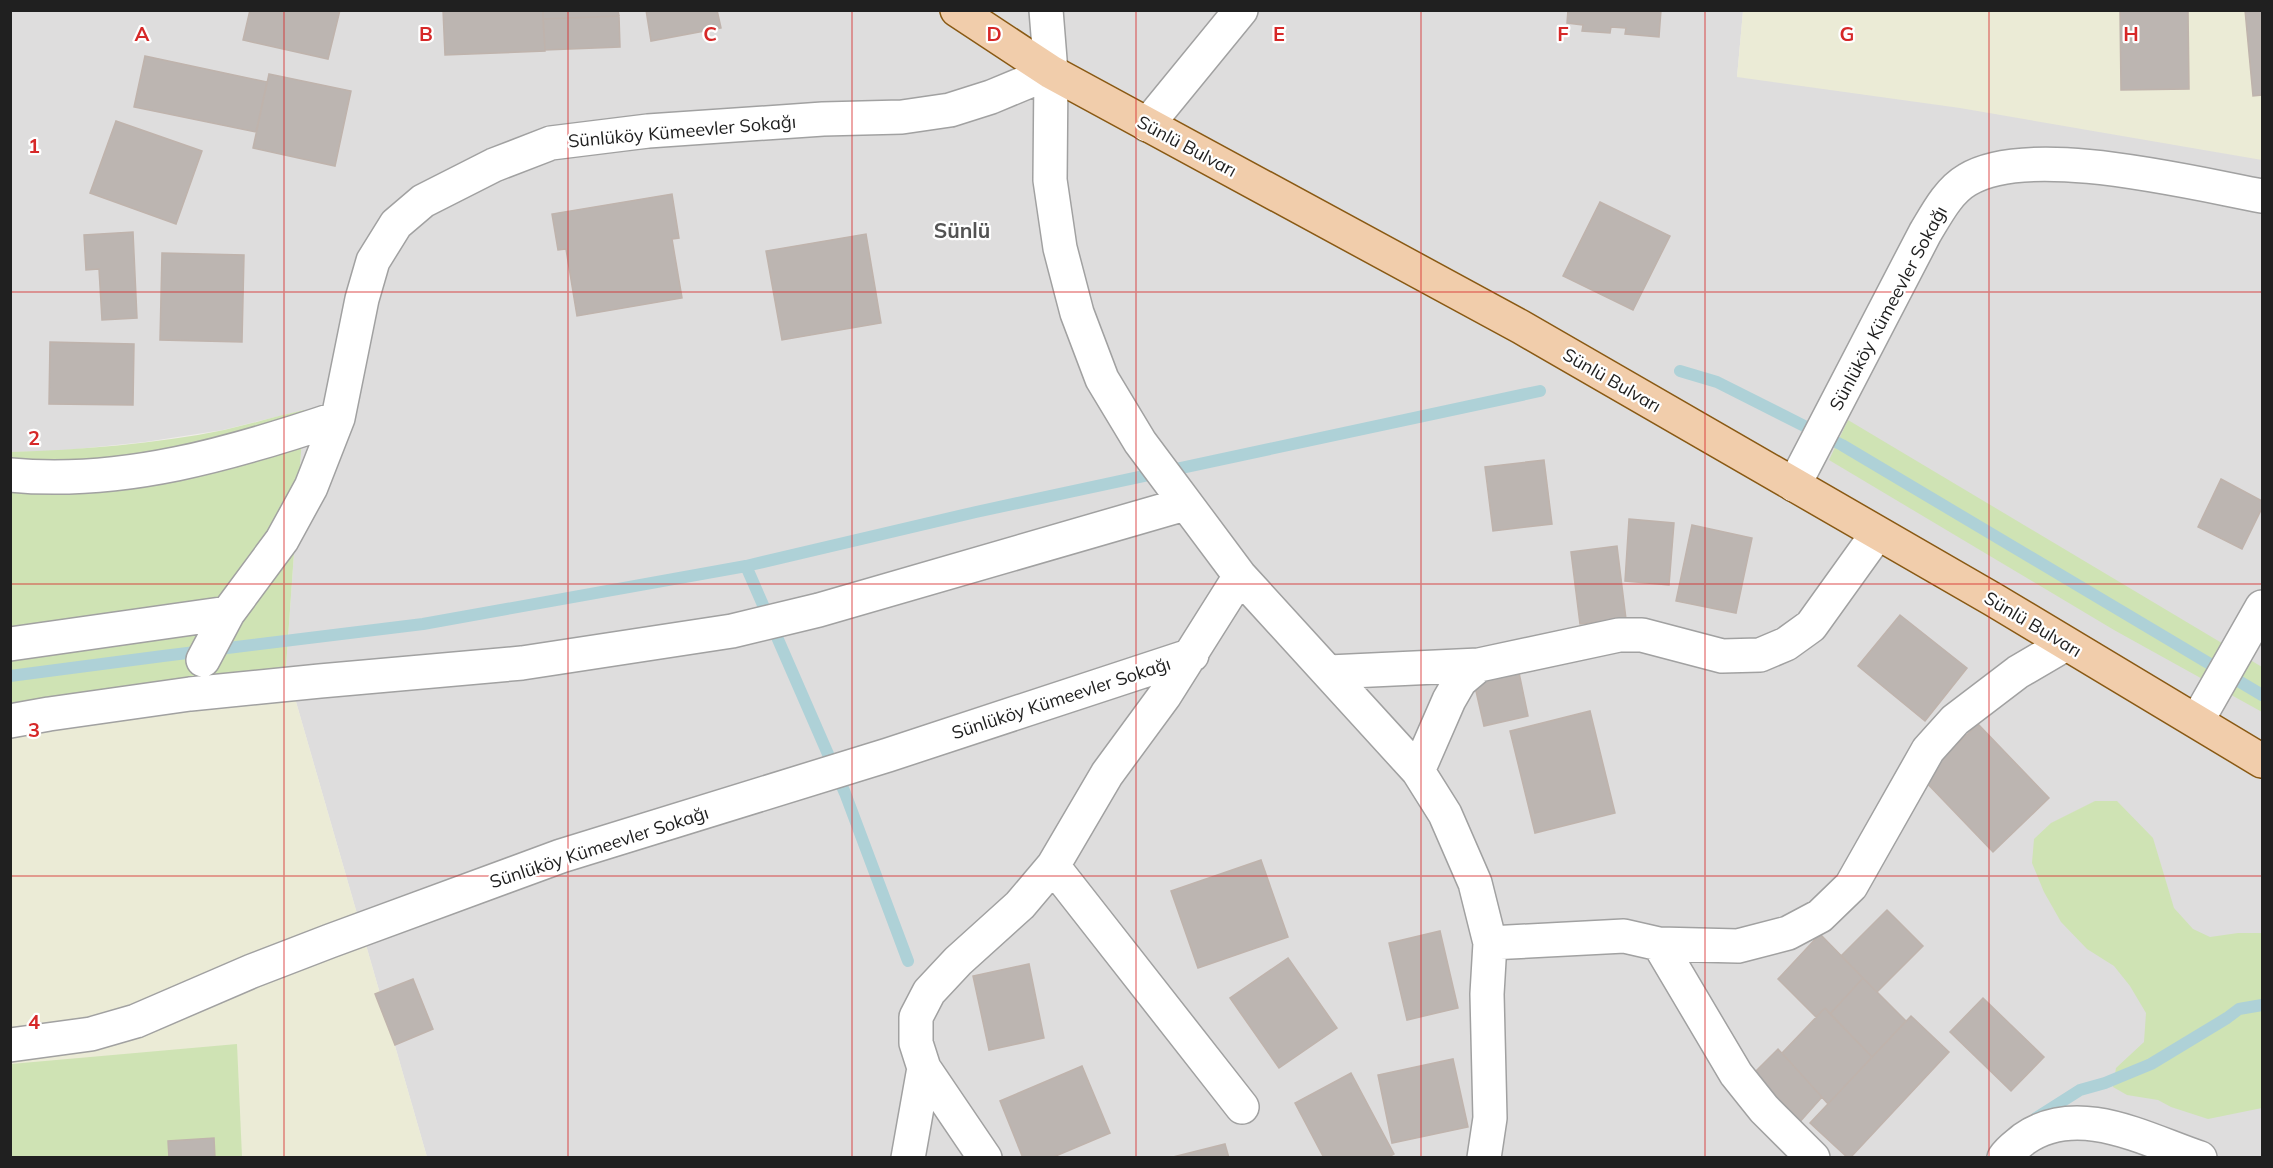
<svg xmlns="http://www.w3.org/2000/svg" width="2273" height="1168" font-family="Mulish,sans-serif">
	<style>
		.residential { fill: #dedddd }
		.farmland { fill: #ebebd6 }
		.grass { fill: #cfe3b4 }
		.lines { fill: none; stroke-linecap: round; stroke-linejoin: round }
		.stream { stroke: #aed1d7; stroke-width: 12 }
		.building { fill: #bcb5b1; stroke: #bfb3ac; stroke-width: 1.5 }
		.minor-casing { stroke: #a1a1a1; stroke-width: 36 }
		.major-casing { stroke: #895913; stroke-width: 36 }
		.minor { stroke: #fff; stroke-width: 33 }
		.major { stroke: #f1cdab; stroke-width: 33 }
		.grid { fill: none; stroke: #d62828; stroke-width: 1.5; stroke-opacity: 0.55 }
		.labels { text-anchor: middle; dominant-baseline: central; stroke-width: 4.5; stroke-linejoin: round; paint-order: stroke }
		.street-label { font-size: 18px; fill: #202020; stroke: #fff }
		.quarter-label { font-size: 21px; font-weight: bold; fill: #535353; stroke: #fff }
		.grid-label { font-size: 20px; text-anchor: middle; font-weight: bold; fill: #d62828; stroke: #fff; stroke-width: 4.5; stroke-linejoin: round; paint-order: stroke }
	</style>
	<rect width="100%" height="100%" fill="#efece8"/>
	<path class="residential" d="M10,11H1743L1737,77L2262,11V1157H427L286,667L304,410L223,430L145,442L58,451L11,452Z"/>
	<path class="farmland" d="M1743,11H2262V160L1960,108L1737,77Z
		M286,667L427,1157H11L10,703Z"/>
	<path class="grass" d="M304,410L286,667L11,703L10,452C81,450 155,444 224,430C251,424 277,416 304,410Z
		M1848,420L2262,667V712L2114,630L1829,460Z
		M2095,801H2117L2153,838L2174,908L2193,929L2210,937L2238,933H2262V1108L2208,1119L2171,1107L2158,1100L2127,1095L2113,1087L2116,1068L2144,1042L2146,1013L2130,986L2114,966L2087,949L2061,922L2044,892L2032,863L2034,839L2051,823Z
		M237,1044L242,1157L11,1158V1064Z"/>
	<g class="lines">
		<path class="stream" d="M1680,371L1717,382L1842,445L2262,695
			M746,566L845,793L908,961
			M10,676L163,656L423,624L746,566L976,512L1540,391
			M2036,1118L2080,1090L2105,1083L2151,1064L2227,1018L2239,1009L2262,1005"/>
	</g>
	<path class="building" d="M250,10H340L328,59L243,40Z
		M443,10H543L545,51L445,55Z
		M543,10H618L619,16L543,19Z
		M646,10H717L721,28L651,41Z
		M1568,10H1661L1659,37L1625,34L1626,28L1611,27L1610,33L1582,31L1583,25L1567,23Z
		M2120,10H2188L2189,89L2121,90Z
		M2245,10H2262V95L2253,96Z
		M619,16L620,47L545,50L543,19Z
		M145,56L267,82L256,132L134,107Z
		M269,74L351,91L335,166L253,148Z
		M116,121L202,151L176,224L90,193Z
		M672,194L679,238L672,239L682,298L577,316L566,249L558,250L552,214Z
		M1600,202L1670,236L1633,310L1563,276Z
		M133,232L137,318L102,320L99,269L86,270L84,235Z
		M866,234L881,323L782,340L766,251Z
		M162,253L244,255L242,342L160,340Z
		M50,342L134,344L133,405L49,404Z
		M1544,460L1552,524L1493,531L1485,467Z
		M2221,479L2262,501V508L2242,549L2198,527Z
		M1629,519L1674,523L1669,585L1625,581Z
		M1692,525L1752,538L1736,613L1676,601Z
		M1617,546L1626,619L1580,624L1571,552Z
		M1900,615L1967,668L1925,721L1858,666Z
		M1518,668L1528,716L1484,726L1473,678Z
		M1590,711L1615,813L1535,833L1510,731Z
		M1978,724L2049,798L1993,852L1922,778Z
		M1261,860L1288,937L1198,968L1171,891Z
		M1887,910L1923,946L1877,992L1841,956Z
		M1440,931L1458,1008L1407,1020L1389,943Z
		M1820,934L1863,978L1830,1014L1825,1008L1816,1017L1778,979Z
		M1288,958L1337,1028L1279,1068L1230,998Z
		M1029,964L1044,1038L989,1050L973,976Z
		M1863,978L1906,1021L1872,1057L1830,1014Z
		M413,979L433,1029L395,1045L375,994Z
		M1983,998L2044,1057L2011,1091L1950,1032Z
		M1825,1008L1872,1057L1828,1104L1782,1053Z
		M1911,1016L1949,1052L1850,1158H1848L1810,1123Z
		M1778,1049L1822,1097L1798,1124L1751,1076Z
		M1453,1059L1468,1127L1392,1143L1378,1075Z
		M1082,1066L1110,1133L1051,1158H1023L1000,1101Z
		M1351,1073L1394,1154L1387,1158H1324L1295,1103Z
		M214,1138L215,1158H169L168,1141Z
		M1225,1144L1229,1158H1169Z"/>
	<g class="lines">
		<g class="minor-casing">
			<path id="minor" d="M1046,10L1051,72L1050,180L1060,248L1077,313L1102,379L1140,442L1240,576L1418,771L1445,814L1475,883L1490,943L1487,994L1490,1118L1484,1158
				M1147,125L1241,10
				M10,475C122,486 234,453 338,418
				M1794,485L1925,233C1936,215 1948,191 1967,180C2028,142 2192,183 2262,196
				M10,644L228,613
				M203,660L228,613L282,540L311,487L338,418L362,299L373,261L396,224L423,201L494,165L551,143L648,131L823,119L902,117L950,110L991,97L1051,72
				M1329,672L1479,665
				M10,721L49,714L190,694L320,681L522,663L732,631L819,610L1185,504
				M2197,721L2262,607
				M1418,771L1449,700L1460,681L1479,665L1619,635H1642L1722,656L1760,655L1786,644L1811,626L1877,534
				M1053,866L1242,1107
				M1490,943L1624,936L1659,944L1738,946L1788,933L1820,916L1851,886L1928,750L1955,720L2018,672L2066,644
				M1659,944L1736,1074L1764,1109L1813,1158
				M10,1045L91,1034L136,1021L252,971L330,941L561,856L888,755L1192,655
				M908,1158L924,1068
				M985,1158L924,1068L916,1043V1017L929,992L958,961L1020,905L1053,866L1107,774L1165,695L1240,576
				M2004,1158C2009,1150 2017,1145 2024,1139C2078,1101 2146,1140 2200,1158"/>
		</g>
		<g class="major-casing">
			<path id="major" d="M957,10L1051,72L1521,327L1994,600L2262,761"/>
		</g>
		<use href="#minor" class="minor"/>
		<use href="#major" class="major"/>
	</g>
	<path class="grid" d="M284,10V1158M568,10V1158M852,10V1158M1136,10V1158M1421,10V1158M1705,10V1158M1989,10V1158M10,292H2262M10,584H2262M10,876H2262"/>
	<g class="labels">
		<g class="street-label">
			<text transform="translate(682 131) rotate(-5)">Sünlüköy Kümeevler Sokağı</text>
			<text transform="translate(1187 146) rotate(28)">Sünlü Bulvarı</text>
			<text transform="translate(1888 308) rotate(-62)">Sünlüköy Kümeevler Sokağı</text>
			<text transform="translate(1612 380) rotate(30)">Sünlü Bulvarı</text>
			<text transform="translate(2033 624) rotate(31)">Sünlü Bulvarı</text>
			<text transform="translate(1061 698) rotate(-18)">Sünlüköy Kümeevler Sokağı</text>
			<text transform="translate(599 847) rotate(-18)">Sünlüköy Kümeevler Sokağı</text>
		</g>
		<g class="quarter-label">
			<text x="962" y="230">Sünlü</text>
		</g>
	</g>
	<g class="grid-label">
		<text x="142" y="41">A</text>
		<text x="426" y="41">B</text>
		<text x="710" y="41">C</text>
		<text x="994" y="41">D</text>
		<text x="1279" y="41">E</text>
		<text x="1563" y="41">F</text>
		<text x="1847" y="41">G</text>
		<text x="2131" y="41">H</text>
		<text x="34" y="153">1</text>
		<text x="34" y="445">2</text>
		<text x="34" y="737">3</text>
		<text x="34" y="1029">4</text>
	</g>
	<rect width="2273" height="1168" fill="none" stroke="#202020" stroke-width="24"/>
</svg>
